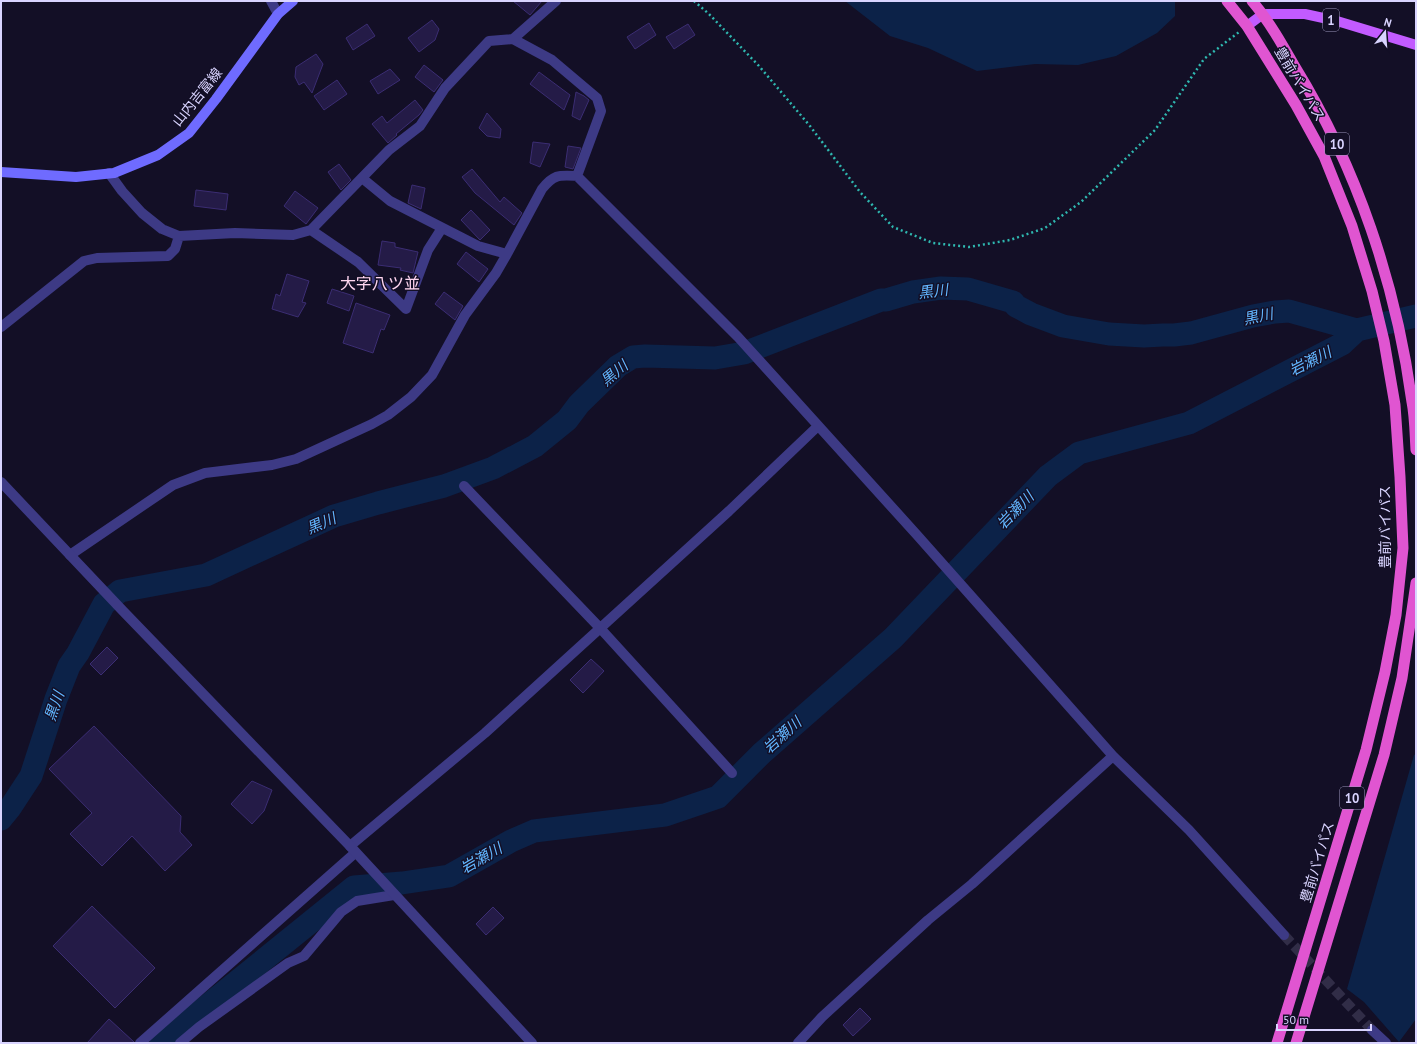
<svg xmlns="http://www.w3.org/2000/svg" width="1417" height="1044" font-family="'PT Sans','Noto Sans JP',sans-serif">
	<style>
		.water { fill: #0c2248 }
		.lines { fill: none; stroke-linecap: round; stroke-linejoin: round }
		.river { stroke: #0c2248; stroke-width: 23 }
		.building { fill: #241b47; stroke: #3b2d73 }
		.minor-tunnel { stroke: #312d47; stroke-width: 10; stroke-dasharray: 10 5; stroke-linecap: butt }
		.path { stroke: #2fb8b0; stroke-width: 2.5; stroke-dasharray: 2 3; stroke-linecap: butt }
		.minor { stroke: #3d3a85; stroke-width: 10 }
		.tertiary { stroke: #3d3a85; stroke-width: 10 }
		.secondary { stroke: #6f6bff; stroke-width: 10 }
		.primary { stroke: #c25bff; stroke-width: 10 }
		.trunk { stroke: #e055d1; stroke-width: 11 }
		.labels { text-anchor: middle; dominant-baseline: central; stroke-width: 3; stroke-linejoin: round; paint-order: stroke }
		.shield { fill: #130f26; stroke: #9e99be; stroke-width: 1 }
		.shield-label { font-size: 13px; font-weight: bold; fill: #d9d4ff }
		.street-label { font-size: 14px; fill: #d9d4ff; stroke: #130f26 }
		.water-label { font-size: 15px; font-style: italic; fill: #62b6ff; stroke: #130f26 }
		.quarter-label { font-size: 16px; fill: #ffd6f0; stroke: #130f26 }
	</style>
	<rect width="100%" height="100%" fill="#130f26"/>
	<path class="water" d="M845,1H1175V16L1157,33L1116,56L1078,65L1035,64L977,71L928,48L890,36Z
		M1416,754V1019L1399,1042L1364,1002L1347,989L1414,755Z"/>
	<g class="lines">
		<path class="river" d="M1,819L10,808L31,776L56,699L69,666L78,653L104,604L120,591L206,575L334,516L378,503L444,486L493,468L535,446L567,420L579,404L618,366L633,357L645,356L715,358L744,353L881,300H886L913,292L941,288L968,289L1013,302L1016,306L1031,314L1063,326L1109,334L1144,336L1163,335H1174L1191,333L1253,316L1275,312L1289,311L1357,330L1416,316
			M161,1043L354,887L402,883L449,876L511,841L534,831L665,815L718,797L762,753L893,638L1048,476L1079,453L1189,423L1342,344L1357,330"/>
	</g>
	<path class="building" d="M513,1H542L530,15Z
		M432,20L439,29L435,40L419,52L408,38Z
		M649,23L656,35L635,49L627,37Z
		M367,24L375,36L353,50L346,38Z
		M688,24L695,35L674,49L666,37Z
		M316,54L323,64L312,93L304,82L299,85L295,77L296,67Z
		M424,65L443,80L434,92L415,77Z
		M390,69L400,80L378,94L370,81Z
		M539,72L570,95L564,110L530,84Z
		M337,80L347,94L324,110L314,96Z
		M576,92L584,96L589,100L580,120L572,116Z
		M415,100L423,110L419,115L396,134L397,135L388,143L372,124L382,116L387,123Z
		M487,113L501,129L500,138L487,136L479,128Z
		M533,142L550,144L540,167L530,163Z
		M568,146L581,148L573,169L565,167Z
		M339,164L351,180L341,190L328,172Z
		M472,169L500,202L504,197L522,213L514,225L475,193L462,177Z
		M412,185L425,188L421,209L408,203Z
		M196,190L228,194L226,210L194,206Z
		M295,191L318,208L306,224L284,206Z
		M471,210L490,230L480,240L461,220Z
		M382,241L395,243V247L418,252L413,273L400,270L401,268L378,265Z
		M466,252L488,269L479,282L457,264Z
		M287,274L309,281L302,302L306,303L298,317L272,309L276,294L280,296Z
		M332,289L354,296L349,311L327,303Z
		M444,292L463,306L455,320L435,304Z
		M356,303L390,315L384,330L381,329L373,353L343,343Z
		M107,647L118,658L101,675L90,664Z
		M591,659L604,671L583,693L570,680Z
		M94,726L181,816L180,832L192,845L165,871L132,836L102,866L70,834L92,813L49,769Z
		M252,781L272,790L264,811L252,824L231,804Z
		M92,906L155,968L115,1008L53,946Z
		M493,907L504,918L486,935L476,924Z
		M860,1008L871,1019L853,1036L843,1025Z
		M109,1019L134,1042V1043H87Z"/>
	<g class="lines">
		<path class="minor-tunnel" d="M1284,935L1372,1030"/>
		<path class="path" d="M694,1L709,14L759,66L810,126L860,192L893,227L933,243L969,247L1010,240L1045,228L1081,202L1155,130L1204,59L1239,32"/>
		<path class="minor" d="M271,1L278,14
			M513,39L556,1
			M109,173L122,191L142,213L162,229L179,236L235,233L293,235L311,230L389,150L420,126L445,88L489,41L513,39L552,60L597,98L601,111L577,176L738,337L917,535L1113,756L1189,830L1284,935
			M362,178L390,201L478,246L507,254
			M311,230L358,262L406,309L428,250L442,228
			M1,327L84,261L97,258L168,256L175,249L179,236
			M464,486L600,628L732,773
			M70,555L173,485L205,473L272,465L296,459L372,424L388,415L411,397L432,375L465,315L496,273L507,254L542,189C554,174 559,175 577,176
			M350,846L485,733L729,511L818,426
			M1372,1030L1386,1043
			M140,1043L355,853
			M180,1043L199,1027L288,963L304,956L341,912L357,901L394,895
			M798,1043L822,1017L928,920L972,884L1113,756"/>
		<path class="tertiary" d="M1,482L123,611L350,846L532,1043"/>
		<path class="secondary" d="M1,172L76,177L114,173L158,155L189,133L216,99L278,14L293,1"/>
		<path class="primary" d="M1247,26L1263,14H1305L1337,21L1416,45"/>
		<path class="trunk" d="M1227,1L1247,26L1296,105L1324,156L1352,226L1372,291L1384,341L1395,405L1400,477L1403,548L1396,615L1385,672L1366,750L1277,1043
			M1252,1C1269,21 1282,44 1295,67C1357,168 1396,284 1412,402C1415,417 1415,434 1416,450
			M1296,1043L1384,755L1402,678L1416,583"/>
	</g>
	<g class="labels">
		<g class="shield">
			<rect x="1323" y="9" width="16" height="22" rx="3"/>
			<rect x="1325" y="133" width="24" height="22" rx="3"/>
			<rect x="1340" y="787" width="24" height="22" rx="3"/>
		</g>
		<g class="shield-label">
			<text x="1331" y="20">1</text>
			<text x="1337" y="144">10</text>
			<text x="1352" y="798">10</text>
		</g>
		<g class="street-label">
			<text transform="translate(1300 84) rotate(59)">豊前バイパス</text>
			<text transform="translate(197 97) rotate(-51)">山内吉富線</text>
			<text transform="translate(1385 527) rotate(-90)">豊前バイパス</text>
			<text transform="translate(1317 862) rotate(-73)">豊前バイパス</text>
		</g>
		<g class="water-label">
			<text transform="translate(933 291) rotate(-7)">黒川</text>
			<text transform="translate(1258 316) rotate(-12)">黒川</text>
			<text transform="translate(1310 361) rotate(-27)">岩瀬川</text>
			<text transform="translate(614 373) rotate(-40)">黒川</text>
			<text transform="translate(1015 510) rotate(-46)">岩瀬川</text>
			<text transform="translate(321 523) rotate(-23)">黒川</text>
			<text transform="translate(54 706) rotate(-71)">黒川</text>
			<text transform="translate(782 735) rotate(-42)">岩瀬川</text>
			<text transform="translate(481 858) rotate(-30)">岩瀬川</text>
		</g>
		<g class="quarter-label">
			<text x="380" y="283">大字八ツ並</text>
		</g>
	</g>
	<rect width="1417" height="1044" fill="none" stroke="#d9d4ff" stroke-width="4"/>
	<g transform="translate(1385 32) rotate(17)" stroke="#130f26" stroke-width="3" paint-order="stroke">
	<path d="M0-3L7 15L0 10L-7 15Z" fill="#d9d4ff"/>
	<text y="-6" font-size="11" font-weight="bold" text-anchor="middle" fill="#d9d4ff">N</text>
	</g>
	<path d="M1277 1024v6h94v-6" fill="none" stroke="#d9d4ff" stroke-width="2"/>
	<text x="1283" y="1024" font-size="12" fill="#d9d4ff" stroke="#130f26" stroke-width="3" paint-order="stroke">50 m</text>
</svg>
